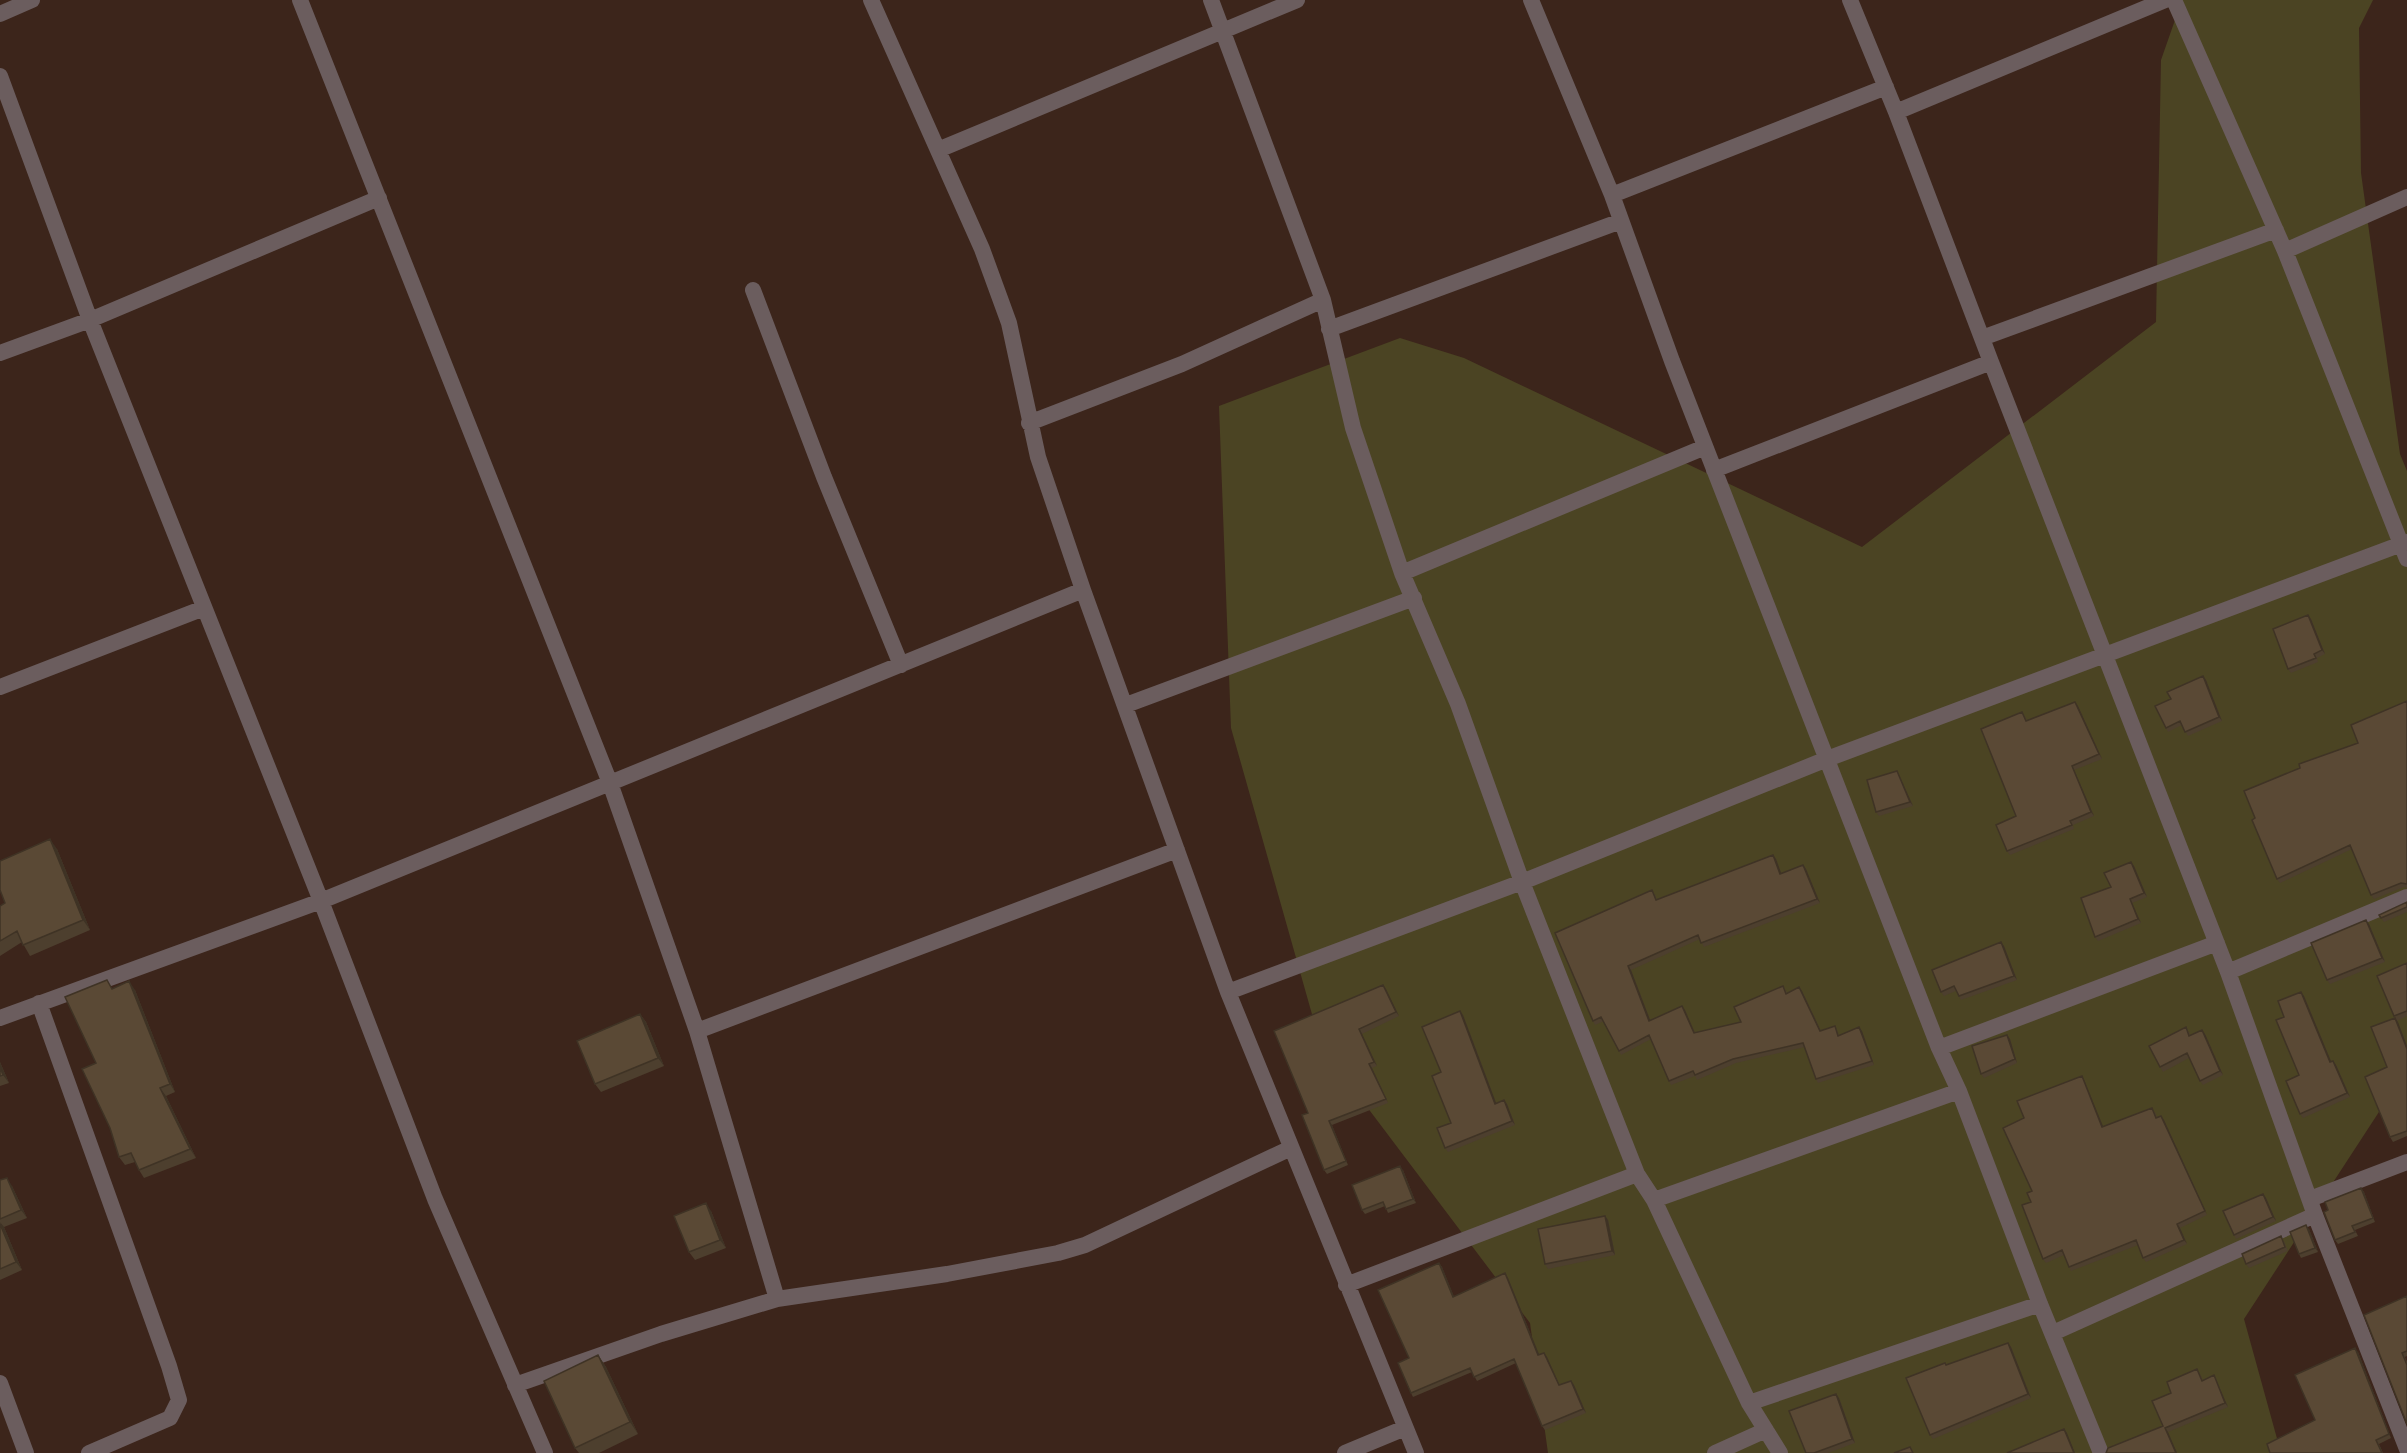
<svg xmlns="http://www.w3.org/2000/svg" width="2407" height="1453" font-family="'Crimson Pro',serif">
	<style>
		.green { fill: #4b4423 }
		.lines { fill: none; stroke-linecap: round; stroke-linejoin: round }
		.minor { stroke: #6b5d5e; stroke-width: 16 }
		.wall { fill: #4d3f2e }
		.shaded-wall { fill: #3f3325 }
		.building { fill: #5a4935; stroke: #3f3325; stroke-width: 1.5 }
	</style>
	<rect width="100%" height="100%" fill="#3c251b"/>
	<path class="green" d="M2182,0H2373L2359,28L2361,173L2400,454L2407,471V1069L2244,1319L2281,1453H1548L1530,1323L1321,1046L1231,728L1219,406L1400,338L1464,358L1862,547L2156,322L2161,60Z"/>
	<g class="lines">
		<path class="minor" d="M300,0L610,783L697,1031L777,1299
			M871,0L982,249L1009,323L1038,457L1083,590L1228,992L1416,1453
			M1211,0L1323,300L1353,428L1402,573L1458,704L1522,882L1637,1174L1654,1200L1749,1403L1780,1453
			M1531,0L1612,195L1672,361L1939,1048L1959,1091L2040,1304L2101,1453
			M1850,0L1896,112L1991,362L2228,972L2315,1215L2407,1449
			M2174,0L2285,251L2407,559
			M0,14L32,0
			M0,76L90,320L321,901L435,1199L545,1453
			M1896,112L2165,0
			M938,150L1297,0
			M1612,195L1886,87
			M2285,251L2407,197
			M753,290L824,477L901,665
			M1329,329L1621,221
			M1982,338L2276,230
			M0,353L90,320L379,198
			M1029,423L1182,364L1323,300
			M1714,470L1991,362
			M1402,573L1705,447
			M0,687L204,608
			M1126,705L1414,598
			M2228,972L2407,897
			M1228,992L1522,882L1827,759L2407,542
			M39,1003L169,1366L179,1400L170,1418L89,1453
			M0,1018L321,901L1083,590
			M697,1031L1177,850
			M1939,1048L2217,943
			M2310,1199L2407,1162
			M1654,1200L1959,1091
			M1346,1285L1637,1174
			M2053,1333L2315,1215
			M0,1383L26,1453
			M515,1385L661,1334L777,1299L947,1274L1058,1253L1085,1245L1291,1148
			M1749,1403L2040,1304
			M1345,1453L1405,1428
			M1715,1453L1766,1430"/>
	</g>
	<path class="wall" d="M2308,615L2311,619L2325,654L2317,658L2318,662L2291,673L2288,669Z
		M2203,676L2206,680L2222,721L2188,736L2182,725L2168,732L2166,728L2171,699Z
		M2407,701V888L2404,887L2374,899L2371,895L2352,849L2280,883L2277,879L2358,743Z
		M2075,702L2078,706L2102,759L2074,770L2094,816L2073,825L2074,829L2010,855L2007,851L2016,816L2025,716L2027,721Z
		M1897,771L1899,775L1913,806L1879,816L1876,812Z
		M57,849L90,930L30,956L22,942L0,956V906L5,903Z
		M1773,855L1776,859L1781,873L1803,865L1806,869L1820,903L1704,947L1700,939L1631,970L1650,1020L1685,1010L1695,1033L1741,1022L1786,990L1787,993L1802,991L1821,1031L1835,1026L1839,1035L1862,1031L1874,1065L1818,1083L1816,1079L1805,1047L1736,1063L1697,1080L1695,1076L1671,1085L1669,1081L1651,1039L1621,1055L1604,1021L1595,1025L1593,1021L1655,894L1657,900Z
		M2131,862L2134,866L2147,897L2132,903L2141,923L2098,941L2095,937L2111,887Z
		M2407,902V912L2384,922L2381,918Z
		M2369,924L2385,962L2330,984L2327,980Z
		M2004,946L2017,980L1961,1000L1956,991L1944,996L1941,992Z
		M2407,963V1016L2397,1021L2407,1046V1136L2393,1142L2390,1137L2387,1067L2395,1018L2394,1016Z
		M1383,985L1399,1016L1362,1034L1377,1066L1372,1068L1388,1103L1332,1125L1348,1165L1327,1174L1324,1170L1308,1113Z
		M113,988L135,990L175,1092L166,1096L196,1158L144,1178L139,1170L135,1162L125,1165L119,1157L96,1063Z
		M2301,992L2304,996L2331,1062L2336,1065L2350,1097L2303,1118L2300,1114L2299,1075L2284,1017Z
		M1460,1011L1463,1015L1496,1103L1504,1100L1507,1104L1515,1125L1448,1152L1445,1148L1451,1123L1441,1072Z
		M640,1014L646,1022L664,1066L601,1092L595,1084Z
		M2189,1031L2190,1035L2205,1034L2223,1075L2203,1085L2200,1081L2189,1058L2163,1072L2160,1067Z
		M2007,1035L2010,1039L2017,1063L1984,1078L1981,1074Z
		M0,1062L9,1083L0,1086Z
		M2084,1080L2103,1127L2155,1112L2157,1117L2164,1120L2207,1215L2180,1228L2187,1244L2146,1262L2143,1258L2138,1245L2071,1271L2069,1267L2064,1255L2046,1263L2043,1259L2031,1202L2032,1191L2024,1118Z
		M1403,1170L1416,1203L1388,1213L1385,1206L1365,1214L1362,1210Z
		M0,1180L12,1186L27,1218L4,1227L22,1270L0,1280Z
		M2361,1188L2364,1192L2375,1222L2355,1230L2358,1236L2338,1244L2335,1240L2328,1210Z
		M2263,1194L2266,1198L2276,1221L2236,1239L2234,1235Z
		M711,1211L726,1248L695,1260L689,1252Z
		M1605,1216L1608,1220L1615,1255L1548,1269L1545,1264Z
		M2309,1229L2318,1252L2301,1258L2299,1254Z
		M2284,1241L2288,1251L2249,1268L2246,1264Z
		M1439,1263L1442,1267L1454,1297L1505,1273L1508,1278L1539,1355L1547,1357L1559,1385L1571,1381L1574,1385L1586,1413L1545,1430L1542,1426L1516,1363L1477,1381L1472,1372L1413,1397L1411,1393L1409,1358Z
		M2407,1296V1356L2405,1357L2407,1362V1424L2364,1315Z
		M2008,1343L2011,1347L2031,1398L1933,1439L1930,1435L1947,1365Z
		M2358,1352L2391,1438L2379,1444L2383,1453H2270L2315,1420Z
		M598,1355L606,1367L638,1434L599,1453H579L575,1448Z
		M2197,1369L2203,1380L2214,1375L2216,1380L2228,1407L2168,1432L2163,1426L2171,1393Z
		M1836,1394L1839,1398L1855,1443L1828,1453H1806Z"/>
	<path class="shaded-wall" d="M2308,615L2311,619L2325,654L2322,650Z
		M2203,676L2206,680L2222,721L2219,717Z
		M2075,702L2078,706L2102,759L2099,754Z
		M2072,766L2074,770L2094,816L2091,812Z
		M1897,771L1899,775L1913,806L1910,802Z
		M50,839L57,849L90,930L83,920Z
		M1773,855L1776,859L1783,878L1780,874Z
		M2131,862L2134,866L2147,897L2144,893Z
		M1803,865L1806,869L1820,903L1817,899Z
		M2130,899L2132,903L2141,923L2138,919Z
		M2366,920L2369,924L2385,962L2382,958Z
		M2001,942L2004,946L2017,980L2014,976Z
		M1628,966L1631,970L1652,1025L1649,1021Z
		M129,981L135,990L175,1092L170,1084Z
		M1383,985L1386,989L1399,1016L1396,1012Z
		M1799,987L1802,991L1823,1036L1820,1031Z
		M2301,992L2304,996L2333,1066L2330,1062Z
		M1682,1006L1685,1010L1697,1038L1694,1033Z
		M1460,1011L1463,1015L1498,1108L1495,1104Z
		M640,1014L646,1022L664,1066L658,1058Z
		M2395,1018L2398,1022L2407,1046V1049Z
		M1859,1027L1862,1031L1874,1065L1872,1061Z
		M1359,1029L1362,1034L1377,1066L1374,1062Z
		M2202,1030L2205,1034L2223,1075L2220,1071Z
		M2007,1035L2010,1039L2017,1063L2015,1059Z
		M2333,1061L2336,1065L2350,1097L2347,1093Z
		M0,1062L9,1083L3,1075L0,1067Z
		M1369,1064L1372,1068L1388,1103L1386,1099Z
		M2082,1076L2084,1080L2105,1131L2102,1127Z
		M160,1088L166,1096L196,1158L190,1149Z
		M1504,1100L1507,1104L1515,1125L1512,1121Z
		M2161,1116L2164,1120L2207,1215L2205,1211Z
		M1329,1121L1332,1125L1348,1165L1346,1161Z
		M1400,1166L1403,1170L1416,1203L1413,1199Z
		M7,1178L12,1186L27,1218L21,1210Z
		M2361,1188L2364,1192L2375,1222L2373,1218Z
		M2263,1194L2266,1198L2276,1221L2273,1217Z
		M706,1203L711,1211L726,1248L720,1240Z
		M1605,1216L1608,1220L1615,1255L1612,1251Z
		M0,1222L4,1227L22,1270L16,1262Z
		M2177,1224L2180,1228L2187,1244L2184,1240Z
		M2306,1225L2309,1229L2318,1252L2315,1248Z
		M1439,1263L1442,1267L1456,1301L1453,1297Z
		M1505,1273L1508,1278L1541,1359L1538,1355Z
		M2008,1343L2011,1347L2031,1398L2028,1394Z
		M2355,1348L2358,1352L2391,1438L2389,1434Z
		M1544,1353L1547,1357L1561,1389L1559,1385Z
		M598,1355L606,1367L638,1434L630,1422Z
		M2214,1375L2216,1380L2228,1407L2225,1403Z
		M1571,1381L1574,1385L1586,1413L1583,1409Z
		M1836,1394L1839,1398L1855,1443L1852,1439Z
		M2165,1428L2168,1432L2177,1453H2176Z
		M2064,1429L2067,1433L2075,1453H2074Z"/>
	<path class="building" d="M2308,615L2322,650L2314,654L2316,658L2288,669L2273,629Z
		M2203,676L2219,717L2185,732L2180,721L2166,728L2155,706L2171,699L2167,692Z
		M2407,701V884L2401,883L2371,895L2350,845L2277,879L2252,820L2255,818L2244,791L2300,768L2299,764L2358,743L2351,725Z
		M2075,702L2099,754L2072,766L2091,812L2070,821L2072,825L2007,851L1996,825L2016,816L1981,729L2022,712L2026,721Z
		M1897,771L1910,802L1876,812L1867,780Z
		M50,839L83,920L23,945L17,931L0,941V906L5,903L0,890V861Z
		M1773,855L1780,874L1803,865L1817,899L1701,943L1698,935L1628,966L1649,1021L1682,1006L1694,1033L1741,1022L1734,1007L1783,986L1786,994L1799,987L1820,1031L1835,1026L1838,1036L1859,1027L1872,1061L1816,1079L1803,1043L1733,1059L1695,1075L1693,1071L1669,1081L1649,1035L1619,1051L1601,1017L1593,1021L1555,933L1652,890L1656,900Z
		M2131,862L2144,893L2130,899L2138,919L2095,937L2081,898L2111,887L2104,873Z
		M2407,902V907L2381,918L2379,915Z
		M2366,920L2382,958L2327,980L2311,943Z
		M2001,942L2014,976L1959,996L1954,986L1941,992L1932,970Z
		M2407,963V1011L2394,1016L2377,976Z
		M107,980L112,989L129,981L170,1084L160,1088L190,1149L139,1170L131,1153L119,1157L110,1128L82,1069L96,1063L65,997Z
		M1383,985L1396,1012L1359,1029L1374,1062L1369,1064L1386,1099L1329,1121L1346,1161L1324,1170L1302,1115L1308,1113L1274,1031Z
		M2301,992L2330,1062L2333,1061L2347,1093L2300,1114L2286,1081L2299,1075L2276,1020L2284,1017L2278,1001Z
		M1460,1011L1495,1104L1504,1100L1512,1121L1445,1148L1437,1128L1451,1123L1432,1076L1441,1072L1422,1027Z
		M640,1014L658,1058L595,1084L577,1041Z
		M2395,1018L2407,1049V1131L2390,1137L2365,1077L2387,1067L2371,1027Z
		M2186,1027L2189,1036L2202,1030L2220,1071L2200,1081L2187,1053L2160,1067L2149,1046Z
		M2007,1035L2015,1059L1981,1074L1972,1046Z
		M0,1067L3,1075L0,1076Z
		M2082,1076L2102,1127L2152,1108L2156,1118L2161,1116L2205,1211L2177,1224L2184,1240L2143,1258L2136,1240L2069,1267L2062,1250L2043,1259L2022,1205L2031,1202L2027,1193L2032,1191L2003,1128L2024,1118L2017,1101Z
		M1400,1166L1413,1199L1386,1209L1383,1202L1362,1210L1352,1185Z
		M7,1178L21,1210L0,1219V1180Z
		M2361,1188L2373,1218L2352,1226L2355,1232L2335,1240L2324,1212L2328,1210L2325,1202Z
		M2263,1194L2273,1217L2234,1235L2223,1211Z
		M706,1203L720,1240L689,1252L674,1216Z
		M1605,1216L1612,1251L1545,1264L1538,1229Z
		M0,1224L16,1262L0,1269Z
		M2306,1225L2315,1248L2299,1254L2290,1232Z
		M2281,1236L2285,1247L2246,1264L2242,1254Z
		M1439,1263L1453,1297L1505,1273L1538,1355L1544,1353L1559,1385L1571,1381L1583,1409L1542,1426L1514,1359L1474,1377L1470,1368L1411,1393L1398,1363L1409,1358L1378,1290Z
		M2407,1296V1351L2402,1353L2407,1365V1424L2364,1315Z
		M2008,1343L2028,1394L1930,1435L1906,1378L1945,1363L1946,1365Z
		M2355,1348L2389,1434L2376,1440L2382,1453H2270L2267,1444L2315,1420L2295,1375Z
		M598,1355L630,1422L575,1448L544,1381Z
		M2197,1369L2202,1381L2214,1375L2225,1403L2165,1428L2176,1453H2106L2108,1448L2163,1426L2152,1401L2171,1393L2167,1382Z
		M1836,1394L1852,1439L1814,1453H1806L1789,1411Z
		M2064,1429L2074,1453H2007Z
		M1910,1447L1913,1453H1894Z"/>
</svg>
